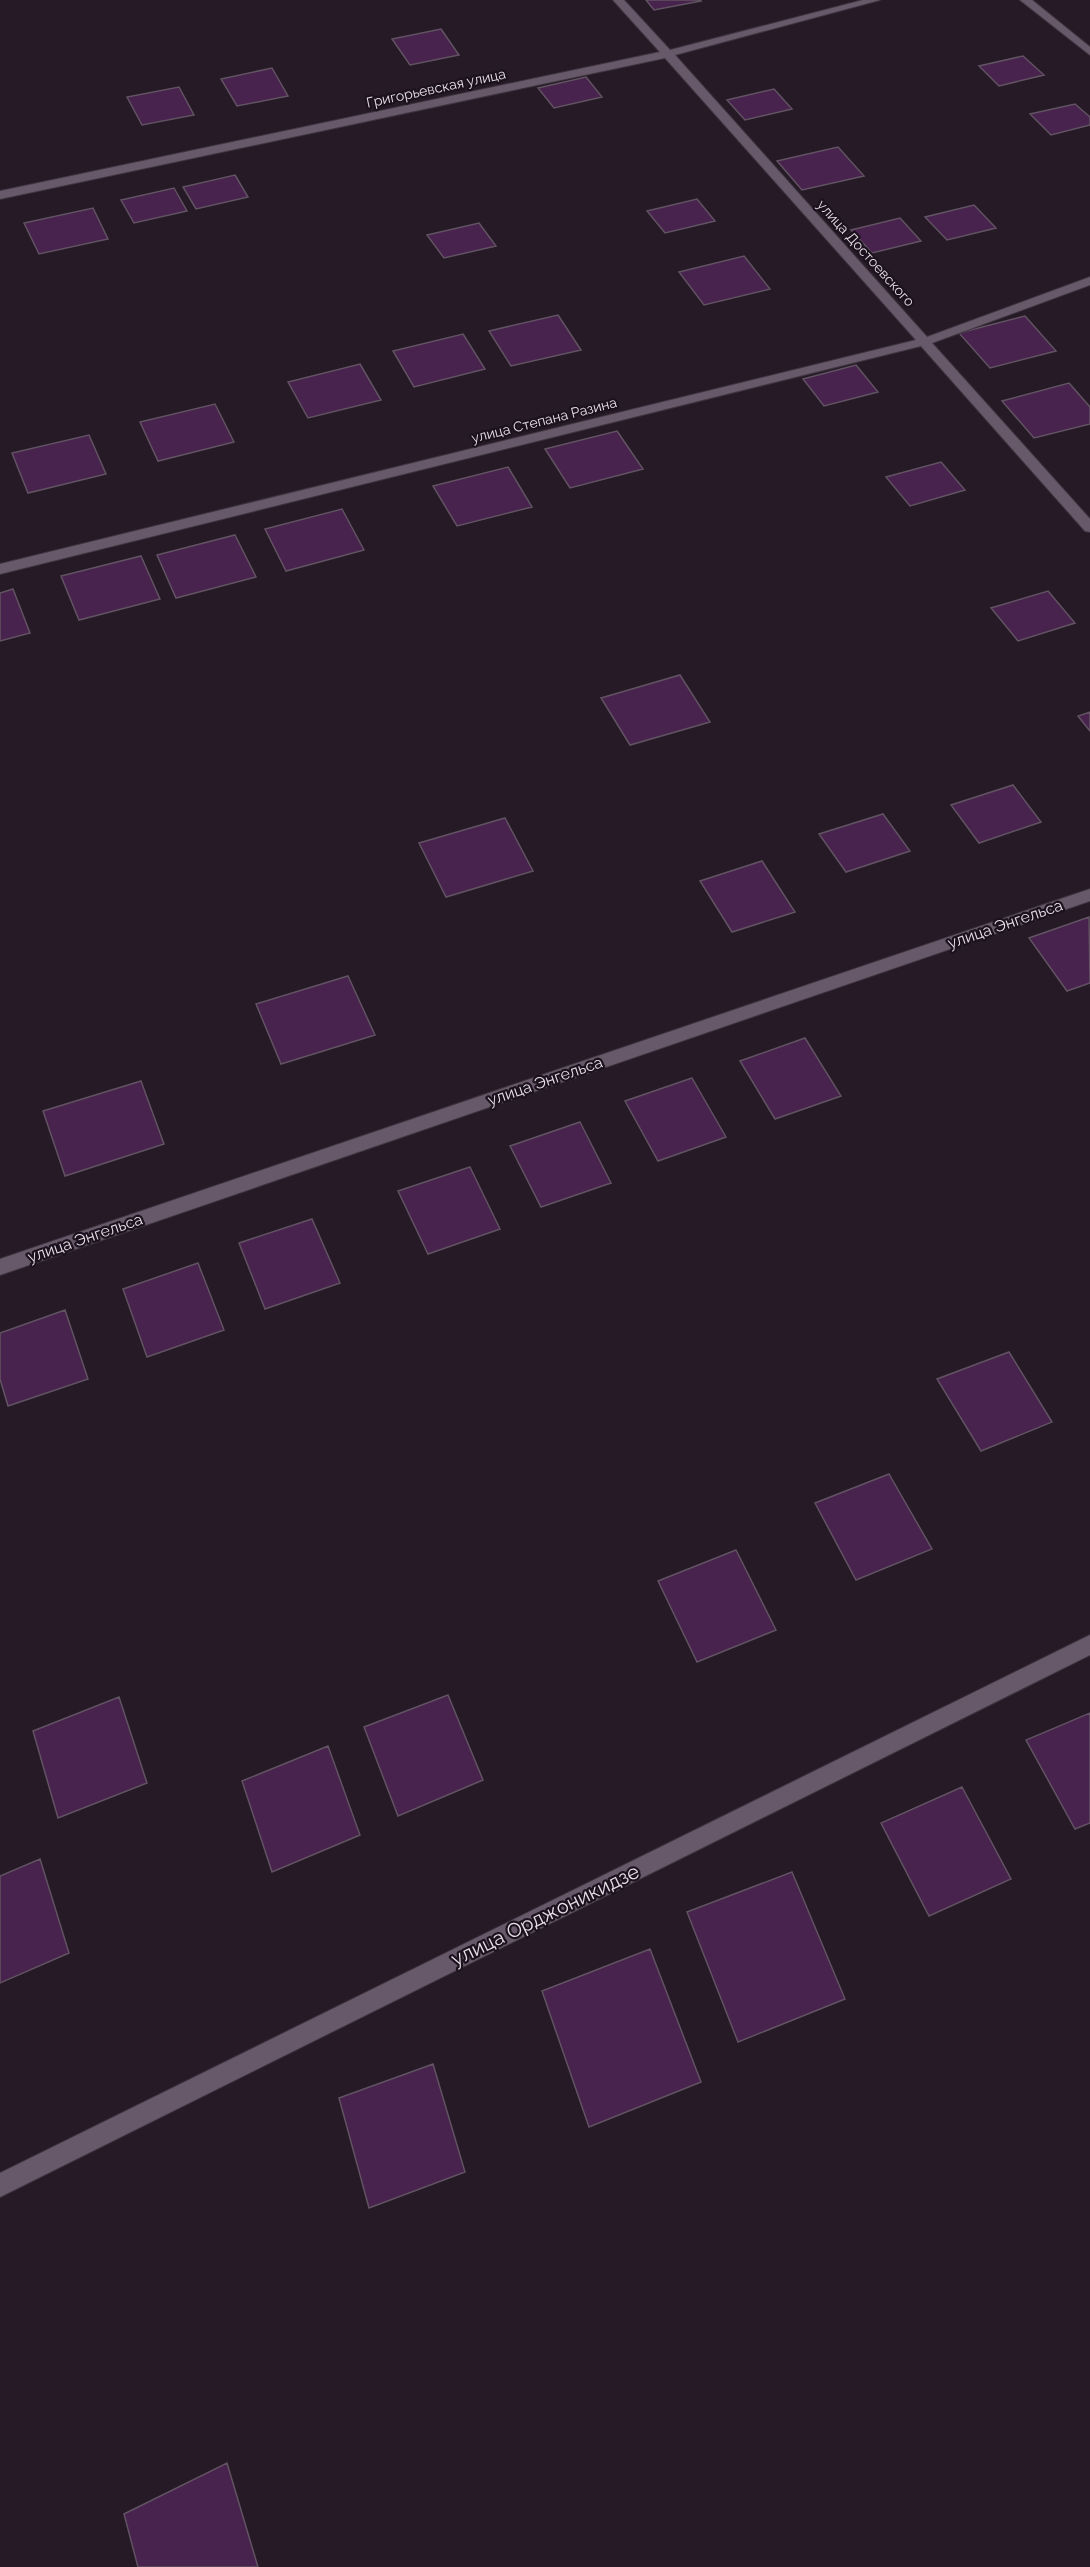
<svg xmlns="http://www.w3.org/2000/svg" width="1090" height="2567" font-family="Raleway,sans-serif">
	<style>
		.building { fill: #48234d; stroke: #615362; stroke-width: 1.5 }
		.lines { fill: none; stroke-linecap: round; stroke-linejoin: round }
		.minor-casing { stroke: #3f3540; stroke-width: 2 }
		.minor { fill: #675969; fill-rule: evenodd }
		.labels { text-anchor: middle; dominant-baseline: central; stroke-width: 4.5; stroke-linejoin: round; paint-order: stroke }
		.far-street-label { font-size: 14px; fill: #e7dfe8; stroke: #1c111e }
		.street-label { font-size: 16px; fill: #e7dfe8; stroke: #1c111e }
		.near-street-label { font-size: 20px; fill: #e7dfe8; stroke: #1c111e }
	</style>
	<rect width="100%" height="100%" fill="#261a27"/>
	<path class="building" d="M646,0H700L701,1L654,10Z
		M441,29L459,55L410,65L392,39Z
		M1023,56L1044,75L999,86L979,66Z
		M272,68L288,96L237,106L221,79Z
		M586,77L602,97L554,108L538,88Z
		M179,87L194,115L142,125L127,97Z
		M774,89L792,109L745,120L727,100Z
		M1075,104L1090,117V125L1051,135L1030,114Z
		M838,147L864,176L802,190L777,161Z
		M235,175L248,197L196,209L183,187Z
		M174,188L187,211L134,223L121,200Z
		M697,199L715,221L665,233L647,211Z
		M974,205L996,228L947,240L925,217Z
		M93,208L108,239L39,254L24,223Z
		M900,218L921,241L872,253L851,230Z
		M479,223L496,246L444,258L427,235Z
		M744,256L770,289L704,305L679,272Z
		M558,315L581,350L511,366L489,331Z
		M1025,316L1056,351L990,368L959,333Z
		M463,334L485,369L414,387L393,351Z
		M360,364L381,400L308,418L288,382Z
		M856,365L878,392L824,406L803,379Z
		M1069,383L1090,407V424L1034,438L1002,401Z
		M215,404L234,442L158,461L140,422Z
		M617,431L643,469L570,488L545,449Z
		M89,435L106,474L28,493L12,453Z
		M941,462L965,490L910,506L886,477Z
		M508,467L532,507L457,526L433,486Z
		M342,509L364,550L286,571L265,529Z
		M235,535L256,577L176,598L157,555Z
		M141,556L160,599L79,620L61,576Z
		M13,589L30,633L0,641V593Z
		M1048,591L1075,623L1018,641L991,608Z
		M680,675L710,722L630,745L601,698Z
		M1090,712V731L1078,716Z
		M1013,785L1041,822L979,843L951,805Z
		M883,814L910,851L846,872L819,834Z
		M505,818L533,871L446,897L419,843Z
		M762,861L795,912L732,932L700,881Z
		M1089,917L1090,983L1067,991L1029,938Z
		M348,976L375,1035L281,1064L256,1004Z
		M805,1038L841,1096L775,1119L740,1061Z
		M692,1078L726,1137L658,1161L625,1101Z
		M141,1081L164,1144L65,1176L43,1111Z
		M580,1122L611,1183L541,1207L510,1146Z
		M470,1167L500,1229L428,1254L398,1191Z
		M312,1219L340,1283L265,1309L239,1243Z
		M198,1263L224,1330L147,1357L123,1289Z
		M65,1310L88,1379L8,1406L0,1379V1333Z
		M1009,1352L1052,1422L981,1451L937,1379Z
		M889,1474L932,1549L856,1580L815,1503Z
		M736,1550L776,1630L697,1662L658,1581Z
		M448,1695L483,1780L398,1816L364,1727Z
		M119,1697L147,1783L58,1818L33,1731Z
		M1090,1713V1823L1075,1829L1026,1740Z
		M328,1746L360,1835L272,1872L242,1781Z
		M962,1787L1011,1879L929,1916L881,1823Z
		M40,1859L69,1953L0,1983V1876Z
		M792,1872L845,1999L738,2042L687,1912Z
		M650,1949L701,2082L589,2127L542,1991Z
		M433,2064L465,2172L369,2208L339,2098Z
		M227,2463L258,2567H138L124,2514Z"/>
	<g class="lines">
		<g class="minor-casing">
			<path id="minor" d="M613,0H624L670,50L863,0H880L675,55L927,337L1090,277V285L932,343L1090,519V532L1085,531L921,346L0,574V564L916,340L665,58L0,199V191L660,52Z
				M1020,0H1032L1090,47V55Z
				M1090,889V901L0,1275V1259Z
				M1090,1635V1655L0,2197V2173Z"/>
		</g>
		<use href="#minor" class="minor"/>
	</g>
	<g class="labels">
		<g class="far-street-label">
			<text transform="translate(436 88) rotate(-12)">Григорьевская улица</text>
			<text transform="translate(866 253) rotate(48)">улица Достоевского</text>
			<text transform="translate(544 420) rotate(-14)">улица Степана Разина</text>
		</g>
		<g class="street-label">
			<text transform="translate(1005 924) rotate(-19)">улица Энгельса</text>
			<text transform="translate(545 1081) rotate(-19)">улица Энгельса</text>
			<text transform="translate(85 1238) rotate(-19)">улица Энгельса</text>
		</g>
		<g class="near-street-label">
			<text transform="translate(545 1915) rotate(-26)">улица Орджоникидзе</text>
		</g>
	</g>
</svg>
